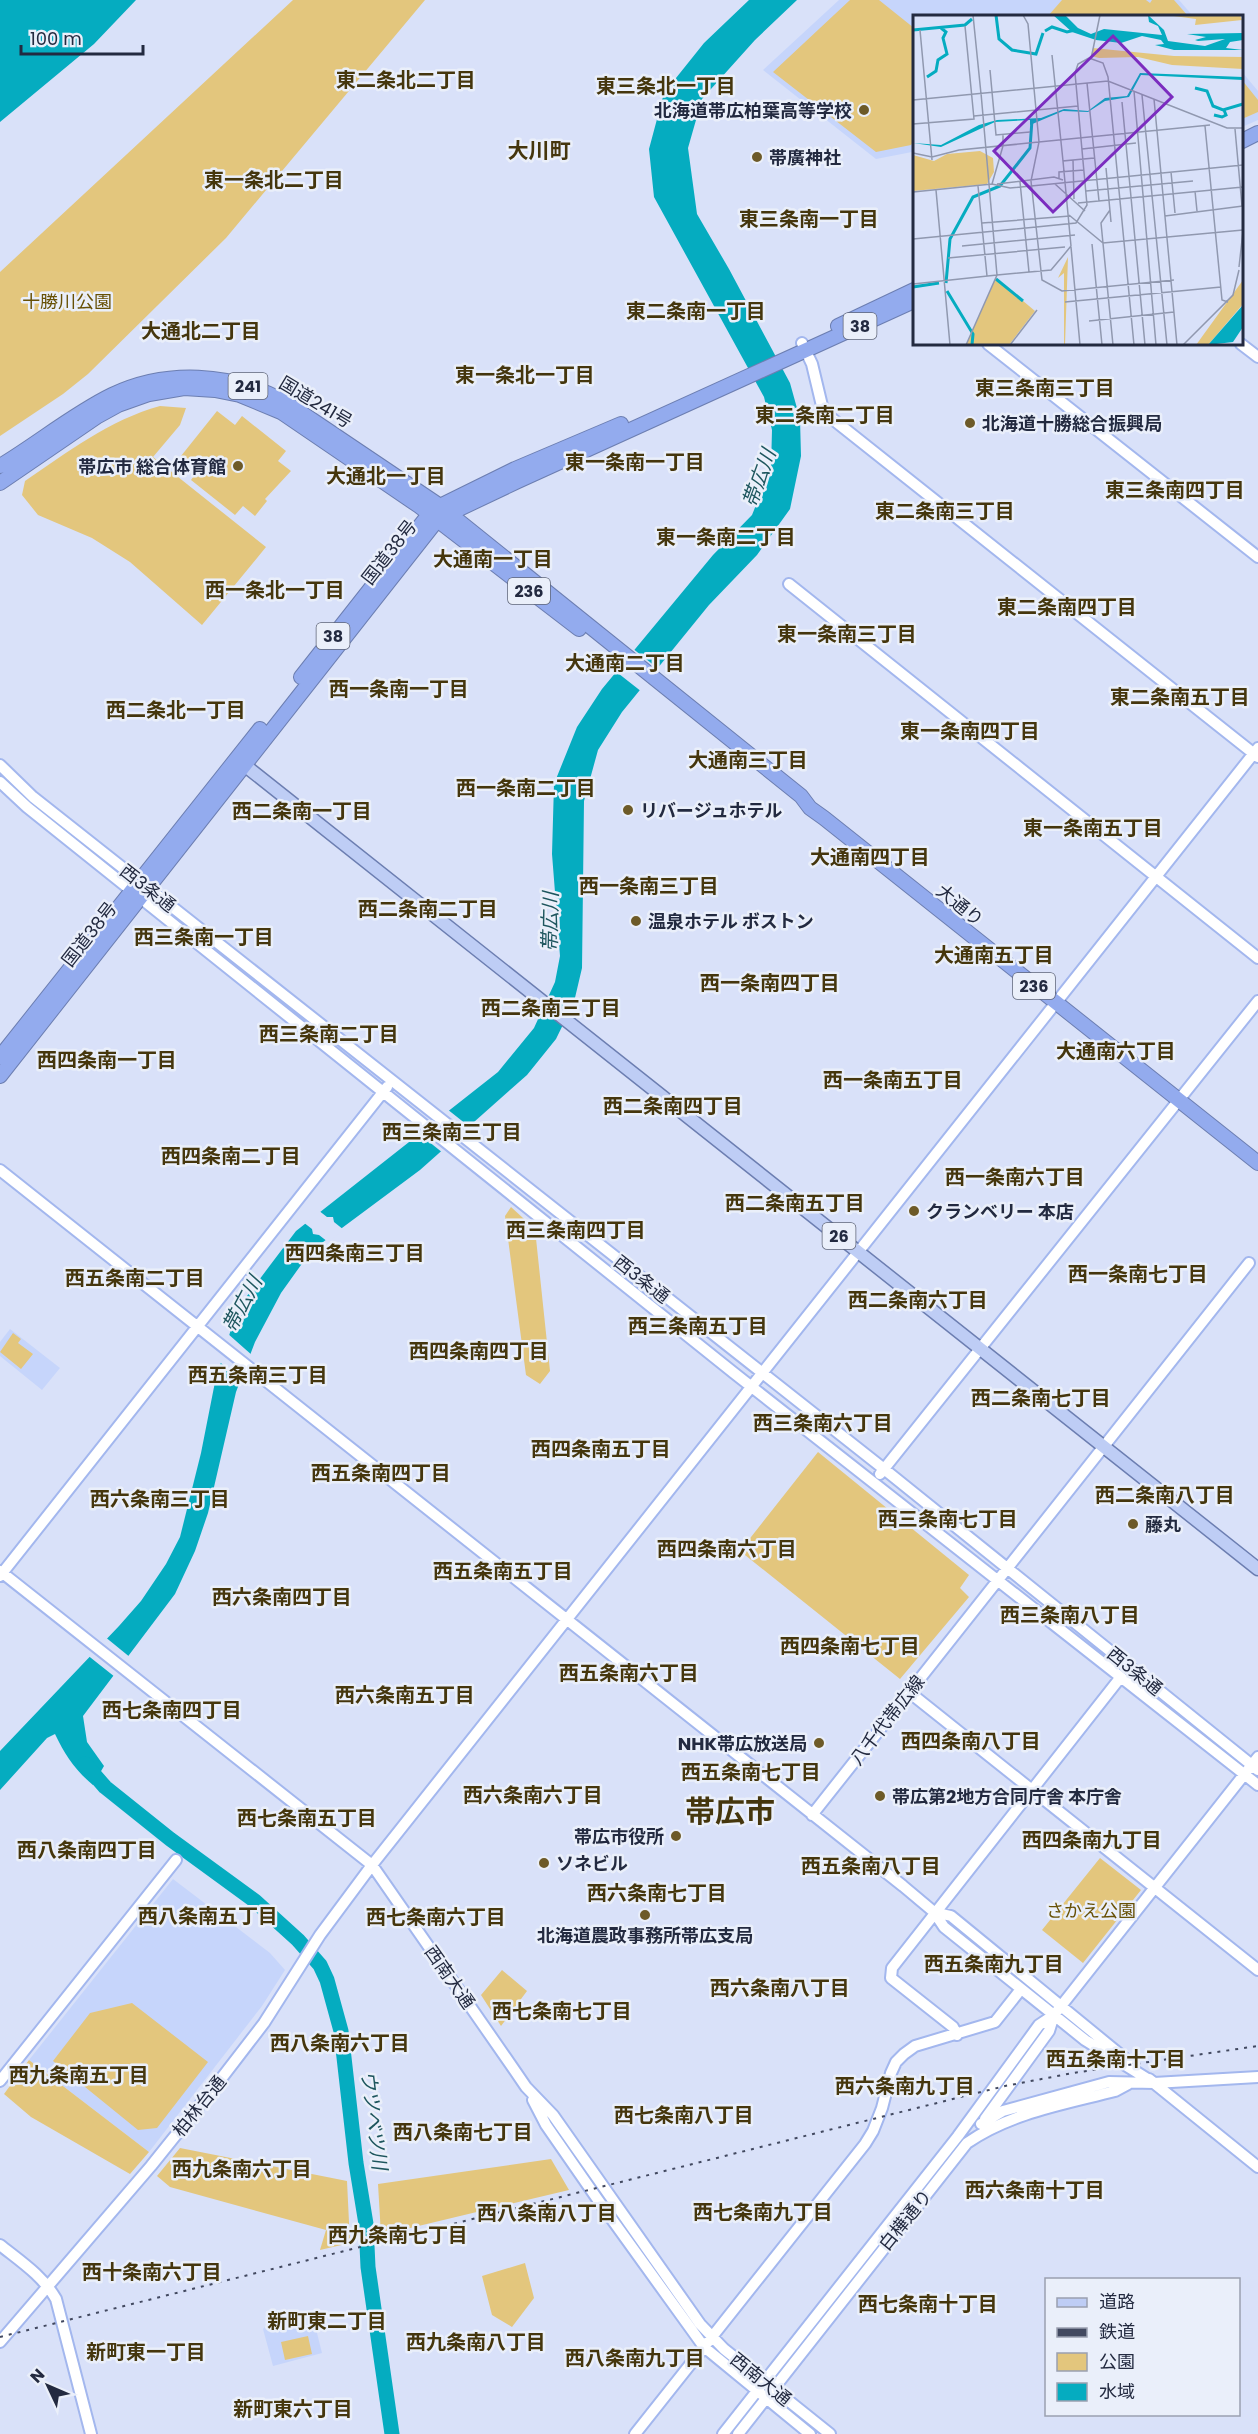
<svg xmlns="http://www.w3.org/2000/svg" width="1258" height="2434" font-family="Poppins,'Noto Sans JP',sans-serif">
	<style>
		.built { fill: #c6d5fb }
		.green { fill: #e3c67d }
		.water { fill: #05acc0 }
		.pier { fill: #d9e1f9 }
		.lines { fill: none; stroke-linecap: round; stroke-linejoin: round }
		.river { stroke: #05acc0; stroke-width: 15 }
		.secondary-casing { stroke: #a3b7ee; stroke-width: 14 }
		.primary-casing { stroke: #6c7eb1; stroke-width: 15 }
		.highway-casing { stroke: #6c7eb1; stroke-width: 16 }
		.secondary { stroke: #fff; stroke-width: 10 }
		.primary { stroke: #becdf5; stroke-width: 12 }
		.highway { stroke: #93abee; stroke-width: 14 }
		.rail { stroke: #424960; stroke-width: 2; stroke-dasharray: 3 6; stroke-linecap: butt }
		.poi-dot { fill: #6d5a28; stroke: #eaeffa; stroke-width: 2 }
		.labels { text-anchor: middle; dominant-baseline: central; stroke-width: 5; stroke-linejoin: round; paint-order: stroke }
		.shield { fill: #eaeffa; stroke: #5f6578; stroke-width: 1.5 }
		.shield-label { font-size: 16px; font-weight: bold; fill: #232a40 }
		.poi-label { font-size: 18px; font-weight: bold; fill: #232a40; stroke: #eaeffa; text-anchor: start }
		.park-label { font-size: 18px; fill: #675005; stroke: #eaeffa }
		.street-label { font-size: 18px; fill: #232a40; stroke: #eaeffa }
		.neighbourhood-label { font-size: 20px; font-weight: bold; fill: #45360d; stroke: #eaeffa }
		.water-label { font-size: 20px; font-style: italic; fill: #1e565e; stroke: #eaeffa }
		.quarter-label { font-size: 21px; font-weight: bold; fill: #45360d; stroke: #eaeffa }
		.town-label { font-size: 30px; font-weight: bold; fill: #45360d; stroke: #eaeffa }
		.inset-river { fill: none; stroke: #05acc0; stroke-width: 3 }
		.inset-road { fill: none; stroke: #9098af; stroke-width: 1.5 }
		.view { fill: #7b2cbf; fill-opacity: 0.15; stroke: #7b2cbf; stroke-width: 3 }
		.inset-edge { fill: none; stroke: #232a40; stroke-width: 3 }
	</style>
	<rect width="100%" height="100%" fill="#d9e1f9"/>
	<path class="built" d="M839,0H1179L1193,16H914V149L912,152L876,159L763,70Z
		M1242,72L1258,91V120L1242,127Z
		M10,1329L60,1368L42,1390L0,1356V1342Z
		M173,1879L270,1953L285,1970L262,2006L149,2152L29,2060Z
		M312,2313L322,2353L273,2366L263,2329L268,2323Z"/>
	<path class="green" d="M293,0H425L226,238L88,374L63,394L0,436V272Z
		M850,0H879L914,28V141L911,145L876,152L773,72Z
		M1062,0H1146L1150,3L1152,0H1174L1188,16H1048Z
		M1242,80L1258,100V112L1242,119Z
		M160,406L186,408L180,425L153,457L266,547L202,625L130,562L92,538L38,515L22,495L25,481C68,452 109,420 160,406Z
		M217,411L235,425L242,416L286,451L278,461L291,471L265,499L267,501L255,516L243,506L235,515L191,480L198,470L181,456Z
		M511,1207L535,1229L550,1371L540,1384L526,1375L505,1216Z
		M13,1333L21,1339L18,1343L33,1354L21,1369L0,1352Z
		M818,1452L969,1575L960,1588L969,1597L900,1679L740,1551Z
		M1100,1858L1141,1890L1083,1963L1042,1930Z
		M502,1970L527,1991L501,2026L481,1995Z
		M132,2003L208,2062L157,2128L138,2130L53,2061L90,2013Z
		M29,2060L149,2152L130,2174L31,2117L4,2094Z
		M180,2148L347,2181L350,2243L320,2250L326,2230L170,2187L157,2176Z
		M551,2159L569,2190L381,2235L378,2184Z
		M525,2263L534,2298L512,2327L492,2315L482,2276Z
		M308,2336L312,2354L285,2360L281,2342Z"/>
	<path class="water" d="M0,0H136L94,44L0,122Z
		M749,0H797L755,40L702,99L688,148L697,214L729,269L790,383L800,419L801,456L790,509L757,555L709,605L622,712L598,750L584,801L582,968L574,1002L556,1039L527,1075L420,1170L311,1251L281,1293L255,1342L236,1392L208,1513L195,1551L175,1594L83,1716L87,1742L104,1766L93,1785C75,1770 65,1755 55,1734L47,1738L0,1790V1751L119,1626L141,1601L166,1564L180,1537L201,1453L215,1382L232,1326L241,1304L271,1264L296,1231L498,1072L534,1028L555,982L560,956L552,854L554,784L577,727L602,689L713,555L752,515L771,468L772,430L764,397L654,197L649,149L664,93L704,43Z"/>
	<path class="pier" d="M632,648L660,670L642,692L614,670Z
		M447,1109L471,1128L443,1153L418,1133Z
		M318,1210L327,1217H333L334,1222L344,1230L328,1242L319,1235L313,1234L312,1229L303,1222Z
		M227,1333L253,1356L244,1380L218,1361Z
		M104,1636L131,1658L115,1677L86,1654Z"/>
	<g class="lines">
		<path class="river" d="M85,1764L105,1787L170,1839L255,1901L298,1940L320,1965L327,1980L341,2031L356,2163L366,2224L368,2267L392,2434"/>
		<g class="secondary-casing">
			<path id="secondary" d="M802,343L812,364L823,410L830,417L1258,757
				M988,344L1258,557
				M1241,344L1258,357
				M789,584L1258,958
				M0,765L33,797L884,1469L1258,1770
				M0,782L27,807L734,1373L1258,1785
				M0,1170L903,1886L934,1912L944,1927L1085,2040L1154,2083
				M880,1474L1258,1001
				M0,1571L372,1865L513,2068L526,2087L553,2115L700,2324L724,2349L830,2434
				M0,1576L387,1087
				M909,1692L1258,1970
				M812,1815L1249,1263
				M934,1912L951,1916L1128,2061
				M957,2035L953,2027L891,1978L892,1968L1120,1678
				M1149,2079L1258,2167
				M0,2081L176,1860
				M533,2100L546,2125L598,2200L704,2347L810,2434
				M985,2119L1049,2031L1054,2015
				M981,2124L1003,2111L1109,2082L1154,2083L1258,2077
				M0,2245C20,2261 43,2276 56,2299L91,2434
				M0,2342L151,2166L224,2075L264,2023L320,1935L372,1865L1258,748
				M635,2434L865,2144L873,2131L882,2108L891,2073L896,2062L904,2054L915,2046L995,2022L1021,1989
				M723,2434L958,2136L1039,2025L1054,2015L1258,1757
				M738,2434L967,2143C1010,2113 1065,2104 1115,2091L1128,2084"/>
		</g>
		<g class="primary-casing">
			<path id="primary" d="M238,760L1258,1569"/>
		</g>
		<g class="highway-casing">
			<path id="highway" d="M1242,141L1258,133
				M838,326L914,290
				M0,466C37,444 73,414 112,395C167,369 230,373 284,401L440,506L801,796L810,808L824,818L1258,1163
				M0,483L98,416L118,405L149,394L184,388L215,390L240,395L281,412L419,506L579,629
				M301,677L430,513L440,506L515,469L621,424
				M0,1057L260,729
				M0,1076L438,519L518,481L914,301"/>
		</g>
		<use href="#secondary" class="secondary"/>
		<use href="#primary" class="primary"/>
		<use href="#highway" class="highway"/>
		<path class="rail" d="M0,2337L1005,2086L1073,2073L1258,2046"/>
	</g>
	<g class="poi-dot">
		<circle cx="864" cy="110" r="6"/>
		<circle cx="757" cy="157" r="6"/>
		<circle cx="970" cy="423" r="6"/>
		<circle cx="238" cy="466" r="6"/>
		<circle cx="628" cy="810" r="6"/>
		<circle cx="636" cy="921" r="6"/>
		<circle cx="914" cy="1211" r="6"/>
		<circle cx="1133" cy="1524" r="6"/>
		<circle cx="819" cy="1743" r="6"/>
		<circle cx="880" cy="1796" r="6"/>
		<circle cx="676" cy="1836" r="6"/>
		<circle cx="544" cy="1863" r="6"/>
		<circle cx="645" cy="1915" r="6"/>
	</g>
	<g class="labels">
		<g class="shield">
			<rect x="843.5" y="313" width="33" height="26" rx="4.5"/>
			<rect x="228.5" y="373" width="39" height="26" rx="4.5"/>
			<rect x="508" y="578" width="42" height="26" rx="4.5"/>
			<rect x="316.5" y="623" width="33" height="26" rx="4.5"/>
			<rect x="1013" y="973" width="42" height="26" rx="4.5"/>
			<rect x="822.5" y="1223" width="33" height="26" rx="4.5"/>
		</g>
		<g class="shield-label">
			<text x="860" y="326">38</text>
			<text x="248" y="386">241</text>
			<text x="529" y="591">236</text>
			<text x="333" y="636">38</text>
			<text x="1034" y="986">236</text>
			<text x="839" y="1236">26</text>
		</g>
		<g class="poi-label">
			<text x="852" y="110" text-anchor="end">北海道帯広柏葉高等学校</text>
			<text x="769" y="157">帯廣神社</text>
			<text x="982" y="423">北海道十勝総合振興局</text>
			<text x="226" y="466" text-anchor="end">帯広市 総合体育館</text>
			<text x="640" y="810">リバージュホテル</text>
			<text x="648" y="921">温泉ホテル ボストン</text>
			<text x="926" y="1211">クランベリー 本店</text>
			<text x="1145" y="1524">藤丸</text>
			<text x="807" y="1743" text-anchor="end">NHK帯広放送局</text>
			<text x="892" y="1796">帯広第2地方合同庁舎 本庁舎</text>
			<text x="664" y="1836" text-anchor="end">帯広市役所</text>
			<text x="556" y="1863">ソネビル</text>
			<text x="645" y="1935" text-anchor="middle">北海道農政事務所帯広支局</text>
		</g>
		<g class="park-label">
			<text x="67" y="301">十勝川公園</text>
			<text x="1091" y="1910">さかえ公園</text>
		</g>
		<g class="street-label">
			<text transform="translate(316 402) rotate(31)">国道241号</text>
			<text transform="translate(389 552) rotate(-52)">国道38号</text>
			<text transform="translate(148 888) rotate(38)">西3条通</text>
			<text transform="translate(960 905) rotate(39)">大通り</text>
			<text transform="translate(89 934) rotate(-52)">国道38号</text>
			<text transform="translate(642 1279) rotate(38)">西3条通</text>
			<text transform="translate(1135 1671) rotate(39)">西3条通</text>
			<text transform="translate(887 1720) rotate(-52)">八千代帯広線</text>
			<text transform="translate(450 1977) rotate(55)">西南大通</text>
			<text transform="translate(199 2106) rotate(-51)">柏林台通</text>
			<text transform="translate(905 2220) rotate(-51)">白樺通り</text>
			<text transform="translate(761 2379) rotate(39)">西南大通</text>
		</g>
		<g class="neighbourhood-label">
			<text x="406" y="80">東二条北二丁目</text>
			<text x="666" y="86">東三条北一丁目</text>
			<text x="274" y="180">東一条北二丁目</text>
			<text x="809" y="219">東三条南一丁目</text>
			<text x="696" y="311">東二条南一丁目</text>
			<text x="201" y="331">大通北二丁目</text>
			<text x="525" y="375">東一条北一丁目</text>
			<text x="1045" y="388">東三条南三丁目</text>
			<text x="825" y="415">東二条南二丁目</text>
			<text x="635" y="462">東一条南一丁目</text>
			<text x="386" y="476">大通北一丁目</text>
			<text x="1175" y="490">東三条南四丁目</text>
			<text x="945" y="511">東二条南三丁目</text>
			<text x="726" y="537">東一条南二丁目</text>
			<text x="493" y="559">大通南一丁目</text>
			<text x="275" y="590">西一条北一丁目</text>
			<text x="1067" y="607">東二条南四丁目</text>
			<text x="847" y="634">東一条南三丁目</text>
			<text x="625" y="663">大通南二丁目</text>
			<text x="399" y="689">西一条南一丁目</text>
			<text x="1180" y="697">東二条南五丁目</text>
			<text x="176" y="710">西二条北一丁目</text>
			<text x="970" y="731">東一条南四丁目</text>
			<text x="748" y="760">大通南三丁目</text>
			<text x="526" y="788">西一条南二丁目</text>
			<text x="302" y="811">西二条南一丁目</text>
			<text x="1093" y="828">東一条南五丁目</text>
			<text x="870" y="857">大通南四丁目</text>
			<text x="649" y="886">西一条南三丁目</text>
			<text x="428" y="909">西二条南二丁目</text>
			<text x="204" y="937">西三条南一丁目</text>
			<text x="994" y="955">大通南五丁目</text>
			<text x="770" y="983">西一条南四丁目</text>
			<text x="551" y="1008">西二条南三丁目</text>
			<text x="329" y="1034">西三条南二丁目</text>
			<text x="1116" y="1051">大通南六丁目</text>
			<text x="107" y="1060">西四条南一丁目</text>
			<text x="893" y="1080">西一条南五丁目</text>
			<text x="673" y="1106">西二条南四丁目</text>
			<text x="452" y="1132">西三条南三丁目</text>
			<text x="231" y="1156">西四条南二丁目</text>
			<text x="1015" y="1177">西一条南六丁目</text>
			<text x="795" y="1203">西二条南五丁目</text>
			<text x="576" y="1230">西三条南四丁目</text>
			<text x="355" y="1253">西四条南三丁目</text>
			<text x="1138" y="1274">西一条南七丁目</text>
			<text x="135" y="1278">西五条南二丁目</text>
			<text x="918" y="1300">西二条南六丁目</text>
			<text x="698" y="1326">西三条南五丁目</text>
			<text x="479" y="1351">西四条南四丁目</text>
			<text x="258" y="1375">西五条南三丁目</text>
			<text x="1041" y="1398">西二条南七丁目</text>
			<text x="823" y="1423">西三条南六丁目</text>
			<text x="601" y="1449">西四条南五丁目</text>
			<text x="381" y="1473">西五条南四丁目</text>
			<text x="1165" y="1495">西二条南八丁目</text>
			<text x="160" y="1499">西六条南三丁目</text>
			<text x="948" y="1519">西三条南七丁目</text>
			<text x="727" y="1549">西四条南六丁目</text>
			<text x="503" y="1571">西五条南五丁目</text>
			<text x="282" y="1597">西六条南四丁目</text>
			<text x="1070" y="1615">西三条南八丁目</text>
			<text x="850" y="1646">西四条南七丁目</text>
			<text x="629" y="1673">西五条南六丁目</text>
			<text x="405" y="1695">西六条南五丁目</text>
			<text x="172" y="1710">西七条南四丁目</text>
			<text x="971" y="1741">西四条南八丁目</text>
			<text x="751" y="1772">西五条南七丁目</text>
			<text x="533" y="1795">西六条南六丁目</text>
			<text x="307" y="1818">西七条南五丁目</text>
			<text x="1092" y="1840">西四条南九丁目</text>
			<text x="87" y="1850">西八条南四丁目</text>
			<text x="871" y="1866">西五条南八丁目</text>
			<text x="657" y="1893">西六条南七丁目</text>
			<text x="208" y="1916">西八条南五丁目</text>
			<text x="436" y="1917">西七条南六丁目</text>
			<text x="994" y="1964">西五条南九丁目</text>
			<text x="780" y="1988">西六条南八丁目</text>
			<text x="562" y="2011">西七条南七丁目</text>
			<text x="340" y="2043">西八条南六丁目</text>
			<text x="1116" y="2059">西五条南十丁目</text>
			<text x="79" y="2075">西九条南五丁目</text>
			<text x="905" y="2086">西六条南九丁目</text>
			<text x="684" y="2115">西七条南八丁目</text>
			<text x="463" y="2132">西八条南七丁目</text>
			<text x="242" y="2169">西九条南六丁目</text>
			<text x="1035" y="2190">西六条南十丁目</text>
			<text x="763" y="2212">西七条南九丁目</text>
			<text x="547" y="2213">西八条南八丁目</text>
			<text x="398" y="2235">西九条南七丁目</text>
			<text x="152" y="2272">西十条南六丁目</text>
			<text x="928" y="2304">西七条南十丁目</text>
			<text x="327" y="2321">新町東二丁目</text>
			<text x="476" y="2342">西九条南八丁目</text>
			<text x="146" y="2352">新町東一丁目</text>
			<text x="635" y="2358">西八条南九丁目</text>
			<text x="293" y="2409">新町東六丁目</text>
		</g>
		<g class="water-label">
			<text transform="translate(759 478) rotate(-70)">帯広川</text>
			<text transform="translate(550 922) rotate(-89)">帯広川</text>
			<text transform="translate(242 1304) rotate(-62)">帯広川</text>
			<text transform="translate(374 2120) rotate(83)">ウツベツ川</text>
		</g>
		<g class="quarter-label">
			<text x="539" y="150">大川町</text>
		</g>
		<g class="town-label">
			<text x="730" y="1811">帯広市</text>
		</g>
	</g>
	<g transform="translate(913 15)">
		<rect width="330" height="330" fill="#d9e1f9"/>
		<path d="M253,0H327L329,5L282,10L283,4ZM180,33L261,41L330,42V54L259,50L225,42L186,43L178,41ZM67,136L80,143L81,157L74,169L0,176V140L21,146L34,139ZM155,242L152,330H151V258L145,263ZM83,263L122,296L96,330H53ZM330,265V289L295,330H283Z" fill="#e3c67d"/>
		<path d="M140,0H152L165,13L178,19L191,14L249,20L245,11L236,7L235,0L251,15L255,26L292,31L312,24L285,26L282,25L293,22L274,19L330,18V25L317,27L313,33L330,35H261L242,30L251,29L248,25L229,21L208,28L183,25L159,17ZM227,58L330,62V65L228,60L216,82L192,86L175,97L150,96L117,110V105L82,107L28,132L0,128L28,130L66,110L84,105L128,103L151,94L175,96L192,83L214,81ZM330,290V312L320,327L295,330Z" fill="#05acc0"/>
		<path class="inset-river" d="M83,0L86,24L99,35L123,39L130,18M0,15L52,10L59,4M132,16L139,12L154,17L162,15M14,62L23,56L25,45L34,39L30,23L33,17L28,13M282,73L294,76L300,91L310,95L330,89M301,100L309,102L313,100L311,95M83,264L110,286M33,268L37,224L60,182L87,171L117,133L119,105M0,272L26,268M34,276L60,319L59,330"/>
		<path class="inset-road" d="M60,0L68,79M110,0L115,9L126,127L118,166L129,265L149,276L261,265M7,15L19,145M139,40L150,146M176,43L190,48L195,62L221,330M178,44L187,0M77,55L83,120L117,117M174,68L186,186M221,76L243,330M229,80L254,330M241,84L264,330M0,85L195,66L314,113H330M209,87L232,330M61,101L165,91M0,109L61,104L52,11M292,111L309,285L315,287M322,114L329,191M169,134L223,128M0,138L19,142L46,135L297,110M160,145L161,184M193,153L198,207M258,157L262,198M146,164V157L171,155M107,167L116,257M79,169L90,131V120M84,169L141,162L150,165M142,169L172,196M65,171L74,261M23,175L37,330M173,176L280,166M282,176L284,196M0,177L79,169L97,173L330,150M165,188L330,172M197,195L188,208L200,330M156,200L190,228L330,215M252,201L330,191M69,208L157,201M0,224L163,208L174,190L162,58L165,49L176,43M179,229L189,330M49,231L162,220M158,232L167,330M35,243L152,232M326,252L330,216M84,260L138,255L149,242L158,231L150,146L181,143M0,269L84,260M152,287L308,272M176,306L261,297M53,330L84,260L68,78M97,330L124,295M270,330L320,280L326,255"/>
		<path class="view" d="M200,21L259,82L140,197L81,136Z"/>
		<rect width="330" height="330" class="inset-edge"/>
	</g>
	<rect x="1045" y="2278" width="195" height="138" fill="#eaeffa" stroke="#9aa0b0" stroke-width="1.5"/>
	<rect x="1057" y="2298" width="30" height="9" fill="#becdf5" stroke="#9aa0b0" stroke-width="1.5"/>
	<text x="1099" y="2308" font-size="18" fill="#232a40">道路</text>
	<rect x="1057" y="2328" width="30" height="9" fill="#424960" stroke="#9aa0b0" stroke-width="1.5"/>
	<text x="1099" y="2338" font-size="18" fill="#232a40">鉄道</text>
	<rect x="1057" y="2353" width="30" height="18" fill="#e3c67d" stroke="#9aa0b0" stroke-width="1.5"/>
	<text x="1099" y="2368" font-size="18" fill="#232a40">公園</text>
	<rect x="1057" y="2383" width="30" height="18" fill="#05acc0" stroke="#9aa0b0" stroke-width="1.5"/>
	<text x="1099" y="2398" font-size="18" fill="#232a40">水域</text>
	<g transform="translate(48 2386) rotate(314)" stroke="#eaeffa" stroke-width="4.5" paint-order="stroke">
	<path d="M0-4.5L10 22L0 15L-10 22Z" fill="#232a40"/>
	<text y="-9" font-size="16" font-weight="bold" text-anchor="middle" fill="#232a40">N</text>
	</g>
	<path d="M21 45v9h122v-9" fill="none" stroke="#232a40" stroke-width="3"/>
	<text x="30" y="45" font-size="18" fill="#232a40" stroke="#eaeffa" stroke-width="4.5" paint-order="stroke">100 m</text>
</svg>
